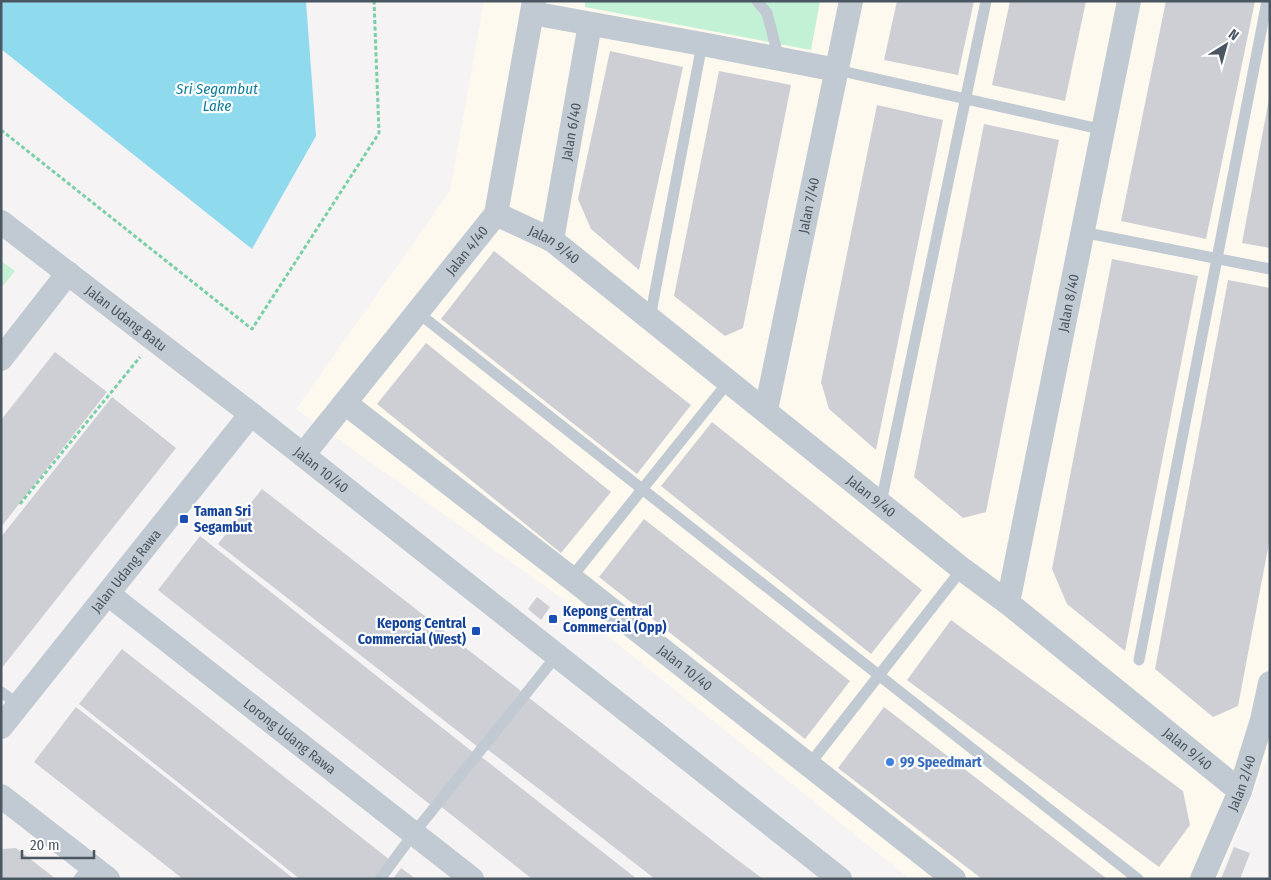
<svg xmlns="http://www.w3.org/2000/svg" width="1271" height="880" font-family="'Fira Sans Condensed',sans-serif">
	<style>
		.commercial { fill: #fdf9ef }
		.green { fill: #c3f1d5 }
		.water { fill: #90daee }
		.building { fill: #cdcfd5 }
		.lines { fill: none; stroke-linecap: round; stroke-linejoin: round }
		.path { stroke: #7ad0a6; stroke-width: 3; stroke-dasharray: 4 2.5; stroke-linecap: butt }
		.service { stroke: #c1cad2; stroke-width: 11 }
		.minor { stroke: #c1cad2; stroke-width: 24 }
		.transit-dot { fill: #1a4fb4; stroke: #fff; stroke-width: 2 }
		.shop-dot { fill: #3f7fe0; stroke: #fff; stroke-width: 2 }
		.labels { text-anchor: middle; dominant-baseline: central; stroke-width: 4.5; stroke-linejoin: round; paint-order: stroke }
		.street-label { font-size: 14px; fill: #4a5661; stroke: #fff }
		.transit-label { font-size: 14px; font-weight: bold; fill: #164399; stroke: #fff; text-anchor: start }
		.shop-label { font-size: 14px; font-weight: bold; fill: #366cbe; stroke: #fff; text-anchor: start }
		.water-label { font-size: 15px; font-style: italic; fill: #0c7c9b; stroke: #fff }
	</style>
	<rect width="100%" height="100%" fill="#f5f3f3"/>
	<path class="commercial" d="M484,1H1270V751L1219,879H910L553,592L296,409L450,191Z"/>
	<path class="green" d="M585,1H820L811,50L585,7Z
		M1,261L15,271L1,288Z"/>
	<path class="water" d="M1,1H306L316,136L252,249L1,49Z"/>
	<path class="building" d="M897,1H974L958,75L884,60Z
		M1010,1H1086L1065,101L992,85Z
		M1166,1H1255L1206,239L1121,221Z
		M610,51L683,67L639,270L591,229L578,199Z
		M719,71L791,85L743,328L725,336L674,296Z
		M1269,99H1270V248L1242,243Z
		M877,105L943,120L876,450L829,409L821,382Z
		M984,124L1059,140L986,512L963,518L914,477Z
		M494,251L691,405L637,474L441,319Z
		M1112,259L1198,276L1125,651L1067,604L1052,569Z
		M1228,280L1270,288V538L1238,706L1213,717L1155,669Z
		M426,343L611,492L561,553L377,404Z
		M55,352L107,392L1,527V420Z
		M112,397L176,448L1,669V537Z
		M712,422L922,590L871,654L661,486Z
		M262,489L521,691L478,747L218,544Z
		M644,519L850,681L805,739L599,577Z
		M200,536L474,753L432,806L158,590Z
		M537,597L550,607L541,620L528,609Z
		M951,620L1183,791L1190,825L1159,867L907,680Z
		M122,649L390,860L375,879H300L79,704Z
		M528,697L731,855L763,879H655L543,792L487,749Z
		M76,707L197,802L294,879H183L34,762Z
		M884,707L1107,879H982L838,768Z
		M479,755L637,879H532L458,820L439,805Z
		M1234,847L1250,853L1240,879H1221Z
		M16,848L56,879H1V849Z
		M401,868L416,879H393Z"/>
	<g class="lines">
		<path class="path" d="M1,130L252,329L379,133L374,1
			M20,504L140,357"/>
		<path class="service" d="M757,1L767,13L779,59
			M837,70L1104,130
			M1082,232L1270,269
			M417,312L1138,879
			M650,318L702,44
			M881,503L986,1
			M571,578L729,381
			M1139,660L1267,1
			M1,692L19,705
			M809,765L962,569
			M79,879L90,865
			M380,879L414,833L557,655"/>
		<g class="minor">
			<path d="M532,13L702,44L837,70"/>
			<path id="s1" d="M496,214L552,240L962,569L1008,603L1240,791"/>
			<path id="s2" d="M1,222L251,414L840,879"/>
			<path id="s3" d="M552,240L590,24"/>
			<path d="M1,359L68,273"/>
			<path id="s4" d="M345,403L571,578L954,879"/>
			<path id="s5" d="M766,410L851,1"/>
			<path id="s6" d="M303,455L496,214L534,1"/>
			<path id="s7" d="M108,594L472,879"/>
			<path id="s8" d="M1008,603L1129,1"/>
			<path id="s9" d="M1,727L251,414"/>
			<path d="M1,796L108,879"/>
			<path id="s10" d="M1202,879L1240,791L1262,720L1270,683"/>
		</g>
	</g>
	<g class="transit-dot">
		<rect x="179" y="514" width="10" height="10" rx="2.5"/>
		<rect x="548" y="614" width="10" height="10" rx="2.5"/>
		<rect x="471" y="626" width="10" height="10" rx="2.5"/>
	</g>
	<circle class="shop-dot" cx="890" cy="762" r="5"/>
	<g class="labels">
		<g class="street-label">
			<text stroke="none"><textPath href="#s3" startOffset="110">Jalan 6/40</textPath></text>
			<text stroke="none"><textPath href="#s5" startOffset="209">Jalan 7/40</textPath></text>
			<text stroke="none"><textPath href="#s1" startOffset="66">Jalan 9/40</textPath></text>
			<text stroke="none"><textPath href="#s6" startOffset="262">Jalan 4/40</textPath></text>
			<text stroke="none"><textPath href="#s8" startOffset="306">Jalan 8/40</textPath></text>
			<text stroke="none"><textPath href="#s2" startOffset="158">Jalan Udang Batu</textPath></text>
			<text stroke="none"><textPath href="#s2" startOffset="405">Jalan 10/40</textPath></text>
			<text stroke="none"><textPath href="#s1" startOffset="471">Jalan 9/40</textPath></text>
			<text stroke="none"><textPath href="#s9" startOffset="200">Jalan Udang Rawa</textPath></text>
			<text stroke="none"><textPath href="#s4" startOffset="431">Jalan 10/40</textPath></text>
			<text stroke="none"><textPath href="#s7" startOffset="231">Lorong Udang Rawa</textPath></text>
			<text stroke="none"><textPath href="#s1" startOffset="876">Jalan 9/40</textPath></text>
			<text stroke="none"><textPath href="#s10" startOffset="104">Jalan 2/40</textPath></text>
		</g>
		<g class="transit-label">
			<text x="194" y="511">Taman Sri<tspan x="194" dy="16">Segambut</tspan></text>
			<text x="563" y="611">Kepong Central<tspan x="563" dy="16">Commercial (Opp)</tspan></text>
			<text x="466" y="623" text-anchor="end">Kepong Central<tspan x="466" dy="16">Commercial (West)</tspan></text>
		</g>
		<g class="shop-label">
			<text x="900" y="762">99 Speedmart</text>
		</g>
		<g class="water-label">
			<text x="217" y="89">Sri Segambut<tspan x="217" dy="17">Lake</tspan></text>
		</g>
	</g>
	<rect width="1271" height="880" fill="none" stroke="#4a5661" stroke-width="5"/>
	<g transform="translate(1226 45) rotate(37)" stroke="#ffffff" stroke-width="4" paint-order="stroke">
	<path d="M0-4L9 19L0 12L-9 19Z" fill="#4a5661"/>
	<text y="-8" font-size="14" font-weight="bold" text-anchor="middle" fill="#4a5661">N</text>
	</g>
	<path d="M22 850v8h72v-8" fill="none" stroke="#4a5661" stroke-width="2.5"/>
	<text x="30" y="850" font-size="15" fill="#4a5661" stroke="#ffffff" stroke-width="4" paint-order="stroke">20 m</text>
</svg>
